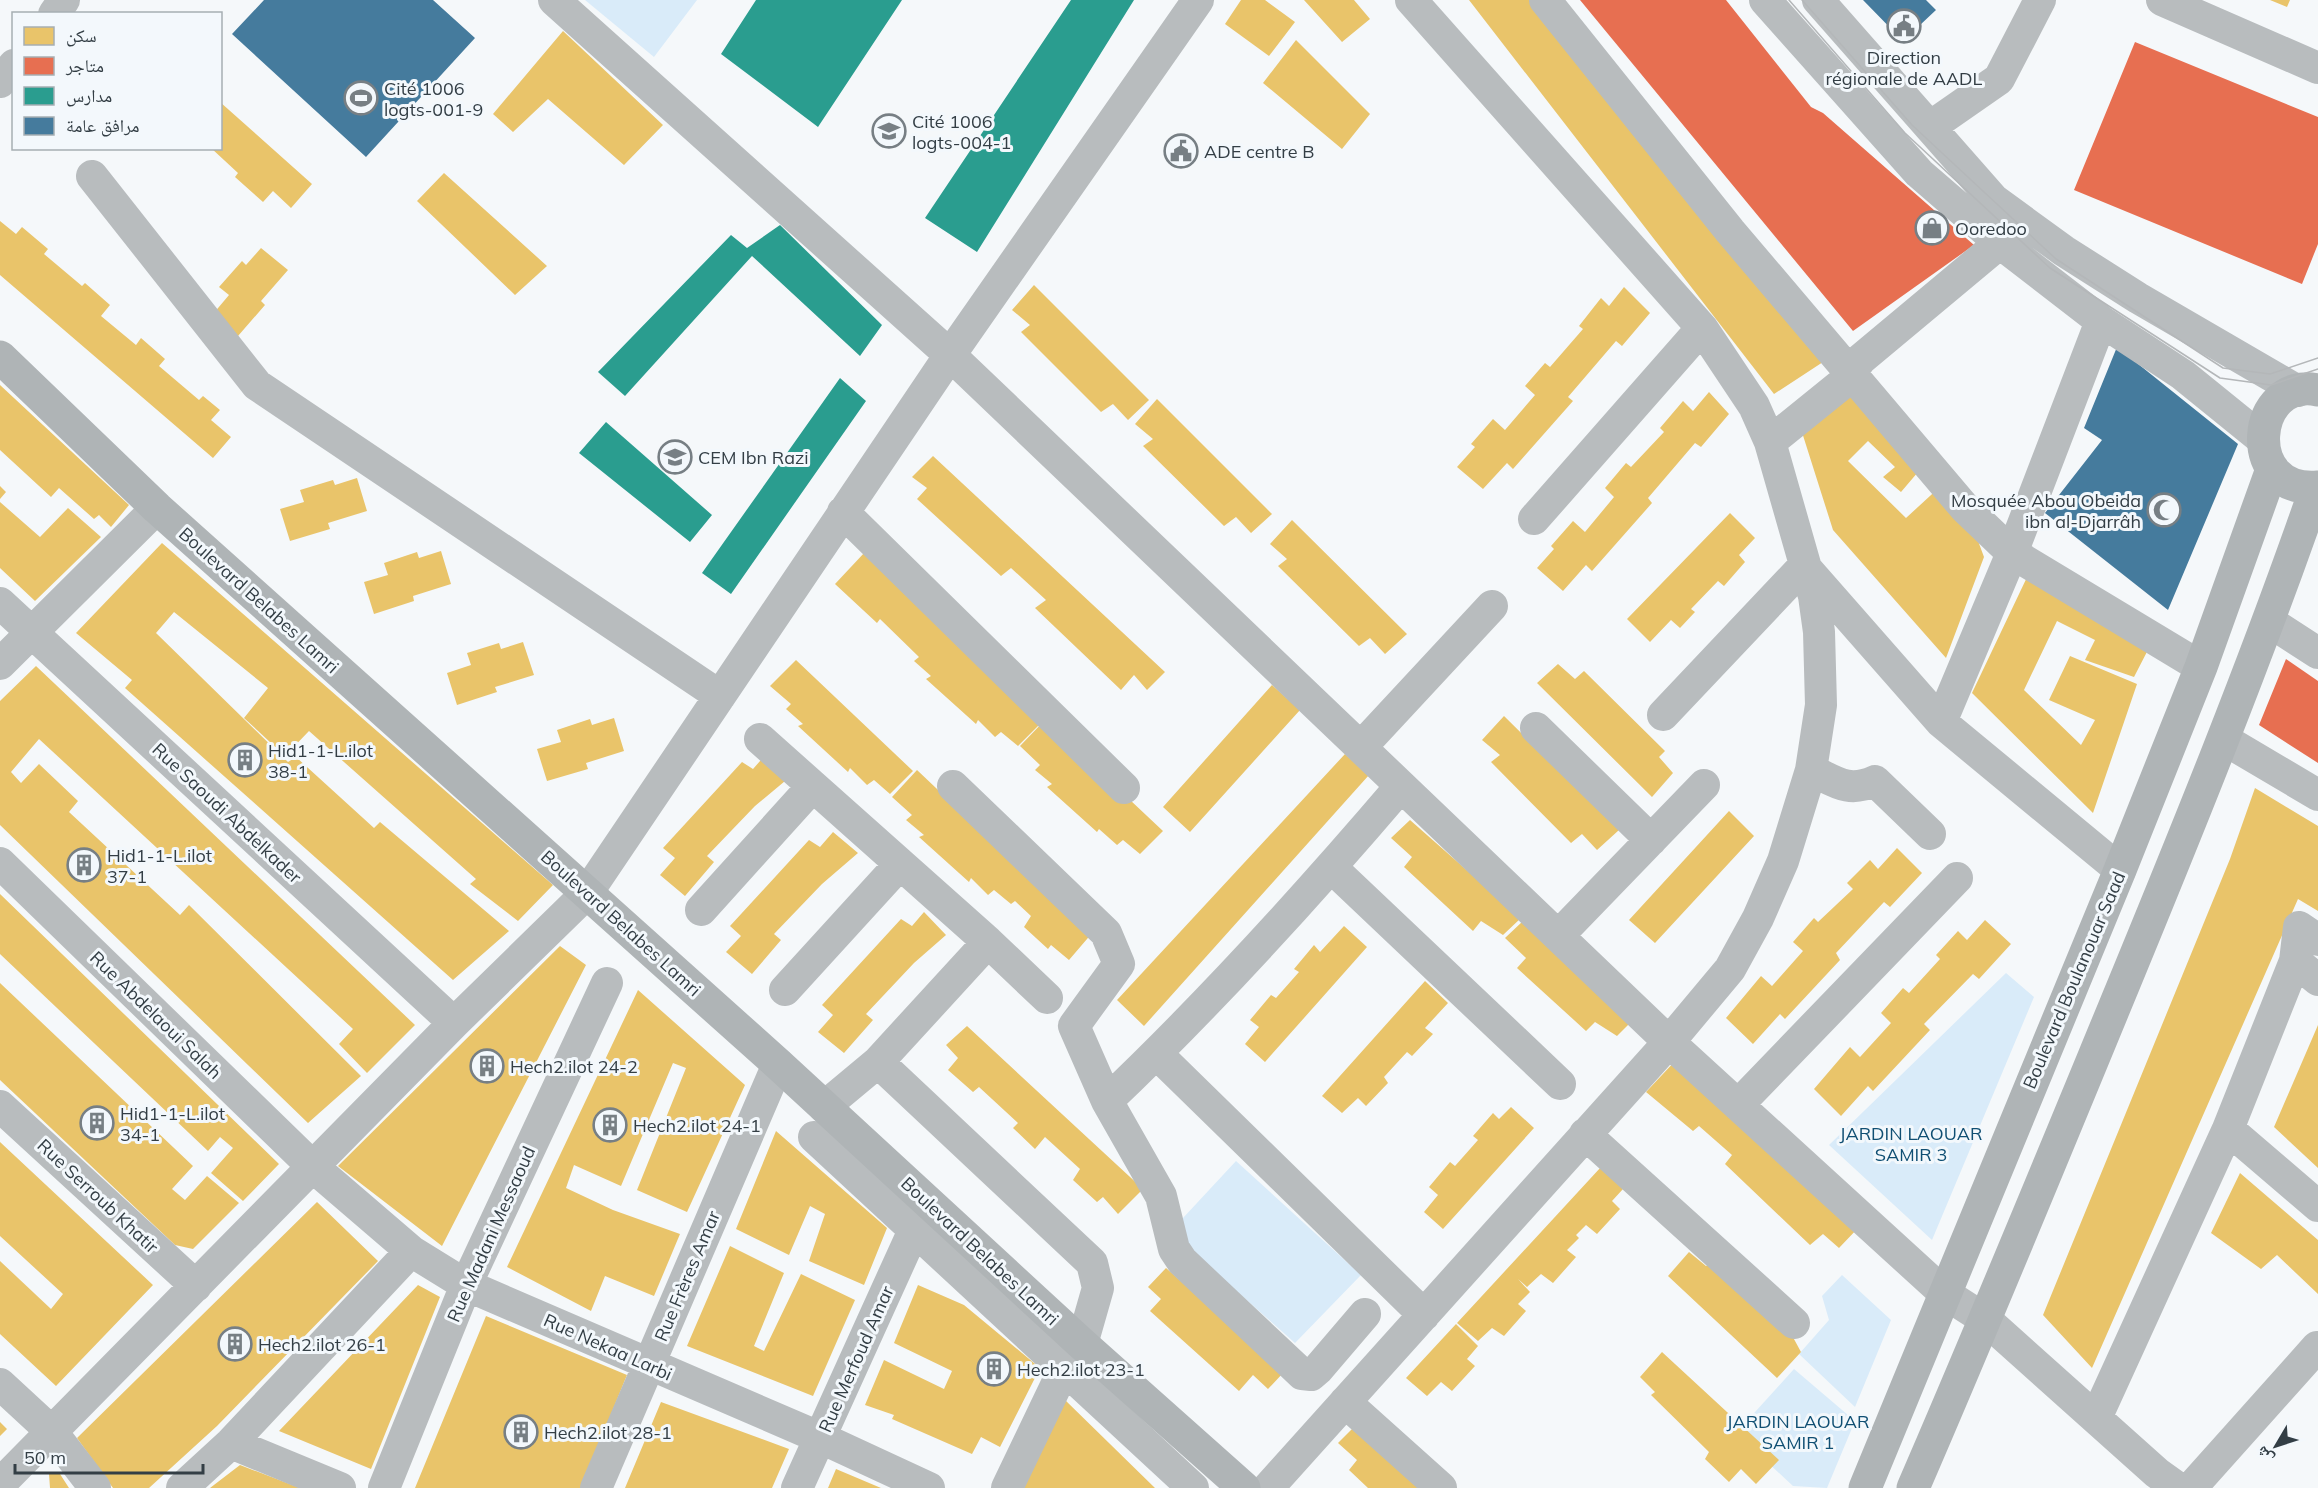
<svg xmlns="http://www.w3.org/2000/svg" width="2318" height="1488" font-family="Mulish,'Noto Naskh Arabic',sans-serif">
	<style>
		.green { fill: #d9ebf9 }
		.homes { fill: #e9c46a }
		.shops { fill: #e76f51 }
		.schools { fill: #2a9d8f }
		.public { fill: #457b9d }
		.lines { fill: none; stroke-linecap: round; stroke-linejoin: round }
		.minor { stroke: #b8bcbe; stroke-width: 32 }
		.major { stroke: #afb4b6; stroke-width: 33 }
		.tram { stroke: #b4b7b9; stroke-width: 1.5 }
		.labels { text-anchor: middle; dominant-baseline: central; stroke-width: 6; stroke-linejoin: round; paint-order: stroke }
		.poi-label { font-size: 18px; fill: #333e45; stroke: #f3f8fc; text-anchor: start }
		.street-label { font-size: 18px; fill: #333e45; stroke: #f3f8fc }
		.park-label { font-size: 18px; fill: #104f73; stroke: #f3f8fc }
	</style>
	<rect width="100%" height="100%" fill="#f5f8fa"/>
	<path class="green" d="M585,0H697L654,57Z
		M2006,973L2034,997L1932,1240L1829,1145Z
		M1236,1161L1361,1275L1295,1343L1170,1232Z
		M1842,1275L1891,1320L1855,1407L1799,1354L1829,1320L1822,1296Z
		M1794,1369L1855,1421L1827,1488L1793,1486L1736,1433Z"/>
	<path class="homes" d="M1241,0H1265L1295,22L1269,56L1225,24Z
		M1304,0H1354L1370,19L1342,42Z
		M1469,0H1533L1823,362L1774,394Z
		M2270,0H2290L2287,7Z
		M563,31L663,125L624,165L548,99L513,132L493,114Z
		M1296,40L1370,114L1342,149L1263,83Z
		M220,102L312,184L291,208L273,191L263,202L235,177L238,173L211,148H220Z
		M444,173L547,266L515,295L417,201Z
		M0,221L16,234L22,227L48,249L44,254L82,286L85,283L110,305L101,316L136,345L141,338L165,359L159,366L199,400L203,396L220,410L211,420L231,437L213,458L0,275Z
		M261,248L288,270L261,301L265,305L238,336L213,314L229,295L219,287L242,261L246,265Z
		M1034,285L1149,400L1128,420L1113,404L1101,412L1021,332L1030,325L1012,310Z
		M1624,287L1650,313L1622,346L1616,341L1568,397L1573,401L1513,469L1507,463L1483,489L1457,467L1475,447L1471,444L1493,419L1505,430L1535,395L1525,386L1545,363L1550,367L1583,329L1579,326L1601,298L1609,306Z
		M1851,384L1924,465L1901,492L1883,477L1895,467L1868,441L1848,461L1906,518L1943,484L1971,522L1984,557L1946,658L1833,530L1800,426Z
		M0,385L129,505L111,527L99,515L94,519L59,488L51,497L0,450Z
		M1709,392L1729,414L1701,447L1695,443L1648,498L1652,503L1592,571L1586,565L1563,591L1537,568L1554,549L1551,546L1573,521L1585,532L1614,497L1605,488L1626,463L1631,467L1664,432L1660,428L1683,401L1693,411Z
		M1157,399L1272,514L1251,533L1236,517L1224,526L1143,446L1153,439L1135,424Z
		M933,456L1165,672L1147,690L1134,675L1121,690L1035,608L1046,600L1011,568L1001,576L917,499L927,488L912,477Z
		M357,478L367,511L328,523L330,529L290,541L280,509L304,502L300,490L333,480L335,485Z
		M0,486L6,492L0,499Z
		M0,502L40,537L68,508L101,537L35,601L0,568Z
		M1730,513L1755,538L1739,555L1745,562L1724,586L1718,581L1691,609L1695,612L1680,628L1671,620L1650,642L1627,619Z
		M1292,520L1407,634L1385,654L1370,638L1359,646L1278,566L1287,559L1270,544Z
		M162,543L553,885L518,921L470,884L476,879L309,731L285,756L244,718L268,688L174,612L156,633L288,762L296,757L374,828L380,822L509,931L453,980L125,688L132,680L76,633Z
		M441,551L451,584L413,596L414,601L374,614L364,582L388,575L384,563L417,552L419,558Z
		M865,552L1041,723L1018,746L1001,732L995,737L978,720L976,724L926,679L931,676L914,661L919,657L880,619L877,623L835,584Z
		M2029,573L2151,644L2134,677L2085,660L2095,640L2057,621L2024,690L2081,745L2095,720L2049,700L2070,656L2137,684L2093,813L1972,693Z
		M523,642L534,675L495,687L497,692L457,705L447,673L471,665L467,653L499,643L501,649Z
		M796,660L913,771L890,794L874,780L867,785L850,768L848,772L798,726L803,724L786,709L791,704L770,686Z
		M1558,664L1575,679L1584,671L1665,751L1659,757L1673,773L1652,797L1537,683Z
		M36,666L415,1025L367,1073L339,1044L353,1029L39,739L11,772L21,783L39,764L78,801L69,812L180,915L189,905L361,1076L308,1123L0,825V701Z
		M1272,685L1300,710L1190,832L1163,807Z
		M1504,716L1619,830L1597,850L1582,834L1571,843L1491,762L1500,755L1482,740Z
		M614,718L624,751L586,763L588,769L547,781L537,749L561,742L557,730L590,719L592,725Z
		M1045,720L1163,831L1140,854L1123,840L1117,845L1099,829L1097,832L1047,787L1052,784L1035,770L1040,765L1020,746Z
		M767,753L791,776L755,806L707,856L714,862L685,896L660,875L675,858L663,848L742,762L753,769Z
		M1345,754L1369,775L1144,1026L1117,1000Z
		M917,770L1034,881L1093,932L1069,960L1051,945L1048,949L1024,927L1031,916L1015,901L1011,904L994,890L988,895L971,878L969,882L919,837L924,835L906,820L912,815L892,797Z
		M2255,788L2318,826V911L2298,899L2092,1368L2043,1315L2230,859Z
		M1729,811L1754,836L1655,943L1629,920Z
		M1410,820L1521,918L1503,935L1481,921L1473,931L1404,867L1412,857L1391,838Z
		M833,832L858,853L822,884L774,934L781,940L752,974L726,952L741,936L730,926L809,840L820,847Z
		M1897,848L1922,873L1890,907L1884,902L1836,953L1840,960L1785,1019L1780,1014L1753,1044L1726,1018L1761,976L1772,986L1803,951L1793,942L1814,918L1818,922L1853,889L1847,883L1870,860L1878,869Z
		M0,894L279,1164L243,1201L211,1173L233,1148L220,1137L208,1151L0,954Z
		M924,912L946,935L914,963L866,1014L873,1020L844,1053L818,1032L833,1015L822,1005L901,919L912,926Z
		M1985,920L2011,944L1979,979L1973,974L1924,1024L1930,1030L1873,1091L1868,1086L1841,1116L1814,1089L1850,1047L1860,1057L1891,1023L1881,1013L1903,988L1909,993L1940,959L1936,955L1958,931L1967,940Z
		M1523,921L1634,1019L1617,1036L1595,1022L1586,1031L1517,968L1526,958L1505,938Z
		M1344,926L1367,947L1265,1062L1245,1044L1259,1027L1250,1020L1271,995L1276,998L1299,972L1294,969L1314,945L1320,952Z
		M560,946L586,965L442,1246L338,1166Z
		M1425,981L1448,1003L1425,1028L1433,1034L1412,1056L1407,1052L1384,1077L1388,1083L1366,1106L1358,1098L1342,1113L1322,1096Z
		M0,983L193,1166L172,1189L185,1200L207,1176L239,1203L193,1249L175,1245L0,1080Z
		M638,990L745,1085L687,1212L637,1190L686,1068L673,1063L621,1186L574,1165L566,1188L613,1210L680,1234L654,1296L605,1276L591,1311L507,1267Z
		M2318,1025V1168L2274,1127Z
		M967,1026L1143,1189L1118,1214L1103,1197L1097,1202L1073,1180L1080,1169L1045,1137L1035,1149L1013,1128L1018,1123L979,1087L973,1092L948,1070L958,1058L946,1045Z
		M1677,1059L1859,1227L1839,1248L1823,1234L1810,1245L1725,1164L1732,1155L1699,1126L1693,1131L1646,1092Z
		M1511,1107L1534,1128L1443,1229L1424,1212L1438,1195L1429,1187L1450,1162L1455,1166L1478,1140L1473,1136L1493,1113L1499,1119Z
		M776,1131L887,1228L864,1285L809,1261L825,1214L810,1206L789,1255L736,1229Z
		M0,1142L153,1285L56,1386L0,1334V1261L51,1309L63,1294L0,1236Z
		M1601,1167L1623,1189L1612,1201L1620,1209L1597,1234L1586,1225L1576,1235L1579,1238L1567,1250L1576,1257L1553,1283L1541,1274L1527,1287L1518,1279L1530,1292L1518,1304L1526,1311L1504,1336L1492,1328L1478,1341L1457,1323Z
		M2240,1173L2318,1240V1294L2277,1255L2261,1269L2211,1233Z
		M317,1202L378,1261L217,1426L149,1488H113L77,1438Z
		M730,1246L784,1273L754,1346L764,1351L801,1274L855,1300L813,1396L687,1346Z
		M1689,1252L1706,1266L1714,1261L1788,1328L1801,1352L1777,1378L1668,1276Z
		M1166,1268L1284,1372L1268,1389L1253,1375L1239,1391L1150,1311L1161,1299L1148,1287Z
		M418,1285L440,1297L371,1469L279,1431Z
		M918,1285L964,1305L1040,1368L1000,1447L981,1437L972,1454L892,1419L894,1415L865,1405L884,1360L944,1389L952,1371L894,1343Z
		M486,1316L627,1375L581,1488H415Z
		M1456,1324L1478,1346L1467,1359L1475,1366L1452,1391L1441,1382L1427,1396L1406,1378Z
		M1662,1352L1779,1460L1756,1484L1741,1469L1729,1482L1705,1459L1709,1452L1651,1395L1655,1392L1640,1377Z
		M1064,1399L1155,1488H1023Z
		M661,1402L789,1449L772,1488H625Z
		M0,1422L7,1429L0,1436Z
		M1358,1423L1428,1488H1368L1349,1470L1357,1460L1338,1443Z
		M240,1465L300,1488H210Z
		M836,1469L881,1488H828Z
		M49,1474H60L69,1488H50Z"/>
	<path class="shops" d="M1580,0H1726L1811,107L1823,113L1974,245L1853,331Z
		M2135,42L2318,117V244L2302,284L2074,190Z
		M2286,659L2318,681V763L2259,725Z"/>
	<path class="schools" d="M756,0H902L818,127L721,54Z
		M1071,0H1134L977,252L925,218Z
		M780,225L882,325L860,356L752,256L625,396L598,372L731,235L747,248Z
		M840,378L866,401L731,594L702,573Z
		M606,422L712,515L690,542L579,453Z"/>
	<path class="public" d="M264,0H433L475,38L366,157L232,34Z
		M1863,0H1926L1936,10L1903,41Z
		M2117,347L2238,444L2168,610L2045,513L2102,440L2084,428Z"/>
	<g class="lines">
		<path class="minor" d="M554,0L950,355L1669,1042L1944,1293L1986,1320L2157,1473L2178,1488
			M1545,0L1730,231L1965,508L2012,553L2201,667
			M1765,0L1919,173L2000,243L2101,321L2183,375L2262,439
			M1818,0L1994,200L2064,251L2138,298L2298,391
			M2162,0L2318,68
			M54,14L64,0
			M0,82L14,65
			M1930,127L1999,79L2040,0
			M92,176L257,385L720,696
			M1770,442L1843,383L1861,359L2000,243
			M843,512L1124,788
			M1534,519L1702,328
			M0,603L454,1023
			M2270,622L2318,653
			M0,664L157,508
			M1663,715L1804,566L1941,722L2120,870
			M1941,722L2012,553L2101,321
			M1536,728L1651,840
			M760,739L988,942L1047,998
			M2225,740L2318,795
			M1361,747L1492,606
			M1811,770C1836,782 1848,793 1875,781L1930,834
			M953,786L1106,933L1119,964L1074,1026L1107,1101L1161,1196L1174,1249L1182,1261L1302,1374L1311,1375L1318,1369L1365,1314
			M0,863L312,1166L411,1251L466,1285L821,1438L929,1488
			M1332,868L1560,1084
			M701,910L813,786
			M1558,936L1704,785
			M2295,961L2318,980
			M785,990L900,864
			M1157,1054L1424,1315
			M878,1062L1092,1263L1098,1288L1082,1344
			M1107,1101C1211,1002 1308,895 1401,786
			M1738,1105L1957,878
			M0,1106L196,1286
			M824,1107L878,1062L988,942
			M2228,1129L2318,1206
			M1585,1134L1794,1323
			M814,1137L1193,1488
			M0,1384L52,1432L95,1488
			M1345,1402L1441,1488
			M2096,1418L2228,1129L2295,961L2299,927L2318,940
			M231,1443L340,1488
			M0,1484L454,1023L587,893L950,355L1198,0
			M182,1488L231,1443L411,1251
			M384,1488L466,1285L607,983
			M596,1488L778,1064
			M797,1488L914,1230
			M1007,1488L1064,1369
			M1268,1488L1669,1042L1730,969L1758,918L1783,861L1811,770L1821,705L1819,632L1814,596L1770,442L1754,406L1702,328L1411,0
			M2191,1488L2317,1347"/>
		<path class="major" d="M0,357L157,508L778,1064L1082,1344L1244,1488
			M2318,390C2251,376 2240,494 2318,487
			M1865,1488L2120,870L2201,667L2272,469
			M1913,1488C1982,1329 2048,1168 2114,1008C2185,836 2255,664 2316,488"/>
		<path class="tram" d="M1789,0L1905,133L2050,268L2220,378L2271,385L2318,369
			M1802,0L1912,125L2056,259L2223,368L2270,374L2318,358"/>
	</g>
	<defs>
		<g id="civic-ring" transform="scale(1.725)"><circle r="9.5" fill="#f3f8fc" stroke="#777f84" stroke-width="1.5"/><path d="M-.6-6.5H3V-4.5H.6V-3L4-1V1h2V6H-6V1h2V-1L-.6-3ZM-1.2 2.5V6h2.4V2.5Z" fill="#777f84"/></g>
		<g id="stadium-ring" transform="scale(1.725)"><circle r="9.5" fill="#f3f8fc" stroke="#777f84" stroke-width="1.5"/><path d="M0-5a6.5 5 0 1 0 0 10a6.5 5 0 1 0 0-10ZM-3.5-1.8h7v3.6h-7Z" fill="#777f84"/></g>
		<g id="university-ring" transform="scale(1.725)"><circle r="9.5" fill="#f3f8fc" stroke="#777f84" stroke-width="1.5"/><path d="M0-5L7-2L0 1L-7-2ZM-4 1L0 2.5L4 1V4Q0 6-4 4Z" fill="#777f84"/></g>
		<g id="shop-ring" transform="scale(1.725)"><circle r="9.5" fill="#f3f8fc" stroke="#777f84" stroke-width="1.5"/><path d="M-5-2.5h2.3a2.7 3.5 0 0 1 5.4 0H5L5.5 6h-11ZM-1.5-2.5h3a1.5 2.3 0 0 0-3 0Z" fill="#777f84"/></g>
		<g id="school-ring" transform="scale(1.725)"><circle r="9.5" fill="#f3f8fc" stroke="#777f84" stroke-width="1.5"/><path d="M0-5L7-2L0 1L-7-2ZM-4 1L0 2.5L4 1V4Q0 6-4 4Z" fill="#777f84"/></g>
		<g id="mosque-ring" transform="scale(1.725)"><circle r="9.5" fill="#f3f8fc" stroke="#777f84" stroke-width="1.5"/><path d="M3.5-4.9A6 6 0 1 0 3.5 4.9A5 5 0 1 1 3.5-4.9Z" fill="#777f84"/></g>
		<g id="building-ring" transform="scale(1.725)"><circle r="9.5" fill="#f3f8fc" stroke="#777f84" stroke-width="1.5"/><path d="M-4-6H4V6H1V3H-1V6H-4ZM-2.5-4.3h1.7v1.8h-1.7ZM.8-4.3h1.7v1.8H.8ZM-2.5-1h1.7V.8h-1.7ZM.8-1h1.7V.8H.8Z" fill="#777f84"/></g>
	</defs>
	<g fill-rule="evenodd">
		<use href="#civic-ring" x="1904" y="26"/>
		<use href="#stadium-ring" x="361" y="98"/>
		<use href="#university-ring" x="889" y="131"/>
		<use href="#civic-ring" x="1181" y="151"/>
		<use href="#shop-ring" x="1932" y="228"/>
		<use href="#school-ring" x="675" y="457"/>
		<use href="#mosque-ring" x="2164" y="510"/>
		<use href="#building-ring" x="245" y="760"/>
		<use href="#building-ring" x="84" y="865"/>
		<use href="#building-ring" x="487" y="1066"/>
		<use href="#building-ring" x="97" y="1123"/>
		<use href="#building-ring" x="610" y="1125"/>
		<use href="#building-ring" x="235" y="1344"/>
		<use href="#building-ring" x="994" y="1369"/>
		<use href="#building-ring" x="521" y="1432"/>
	</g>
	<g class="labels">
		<g class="poi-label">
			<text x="1904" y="57" text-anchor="middle">Direction<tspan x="1904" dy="21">régionale de AADL</tspan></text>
			<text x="384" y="88">Cité 1006<tspan x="384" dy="21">logts-001-9</tspan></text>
			<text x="912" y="121">Cité 1006<tspan x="912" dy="21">logts-004-1</tspan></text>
			<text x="1204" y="151">ADE centre B</text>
			<text x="1955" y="228">Ooredoo</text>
			<text x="698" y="457">CEM Ibn Razi</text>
			<text x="2141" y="500" text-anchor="end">Mosquée Abou Obeida<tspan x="2141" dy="21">ibn al-Djarrâh</tspan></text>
			<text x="268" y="750">Hid1-1-L.ilot<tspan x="268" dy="21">38-1</tspan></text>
			<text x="107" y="855">Hid1-1-L.ilot<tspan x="107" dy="21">37-1</tspan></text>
			<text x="510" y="1066">Hech2.ilot 24-2</text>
			<text x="120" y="1113">Hid1-1-L.ilot<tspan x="120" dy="21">34-1</tspan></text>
			<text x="633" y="1125">Hech2.ilot 24-1</text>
			<text x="258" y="1344">Hech2.ilot 26-1</text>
			<text x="1017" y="1369">Hech2.ilot 23-1</text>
			<text x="544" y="1432">Hech2.ilot 28-1</text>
		</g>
		<g class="street-label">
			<text transform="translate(259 600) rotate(42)">Boulevard Belabes Lamri</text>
			<text transform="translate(227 813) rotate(43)">Rue Saoudi Abdelkader</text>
			<text transform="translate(621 923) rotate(42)">Boulevard Belabes Lamri</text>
			<text transform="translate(2074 980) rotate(-67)">Boulevard Boulanouar Saad</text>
			<text transform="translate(156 1015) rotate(44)">Rue Abdelaoui Salah</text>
			<text transform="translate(98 1196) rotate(43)">Rue Serroub Khatir</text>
			<text transform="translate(491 1234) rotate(-66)">Rue Madani Messaoud</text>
			<text transform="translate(980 1251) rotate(43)">Boulevard Belabes Lamri</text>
			<text transform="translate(687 1276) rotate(-67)">Rue Frères Amar</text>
			<text transform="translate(608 1347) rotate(24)">Rue Nekaa Larbi</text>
			<text transform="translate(856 1359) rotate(-66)">Rue Merfoud Amar</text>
		</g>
		<g class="park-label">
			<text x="1911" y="1133">JARDIN LAOUAR<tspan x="1911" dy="21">SAMIR 3</tspan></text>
			<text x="1798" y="1421">JARDIN LAOUAR<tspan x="1798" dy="21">SAMIR 1</tspan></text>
		</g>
	</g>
	<rect x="12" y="12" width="210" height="138" fill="#f3f8fc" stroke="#a6aeb3" stroke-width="1.5"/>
	<rect x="24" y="27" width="30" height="18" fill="#e9c46a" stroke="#a6aeb3" stroke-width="1.5"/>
	<text x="66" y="42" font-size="18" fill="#333e45">سكن</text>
	<rect x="24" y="57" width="30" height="18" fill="#e76f51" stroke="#a6aeb3" stroke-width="1.5"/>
	<text x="66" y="72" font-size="18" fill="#333e45">متاجر</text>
	<rect x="24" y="87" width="30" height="18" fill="#2a9d8f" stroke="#a6aeb3" stroke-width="1.5"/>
	<text x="66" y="102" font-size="18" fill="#333e45">مدارس</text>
	<rect x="24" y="117" width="30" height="18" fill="#457b9d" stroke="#a6aeb3" stroke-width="1.5"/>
	<text x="66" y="132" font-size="18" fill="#333e45">مرافق عامة</text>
	<g transform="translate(2276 1446) rotate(231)" stroke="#f3f8fc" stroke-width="4.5" paint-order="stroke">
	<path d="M0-4.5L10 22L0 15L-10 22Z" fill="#333e45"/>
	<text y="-9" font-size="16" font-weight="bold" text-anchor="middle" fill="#333e45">ش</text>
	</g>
	<path d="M15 1464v9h188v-9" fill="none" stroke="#333e45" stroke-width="3"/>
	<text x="24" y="1464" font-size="18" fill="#333e45" stroke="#f3f8fc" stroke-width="4.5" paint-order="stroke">50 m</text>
</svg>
